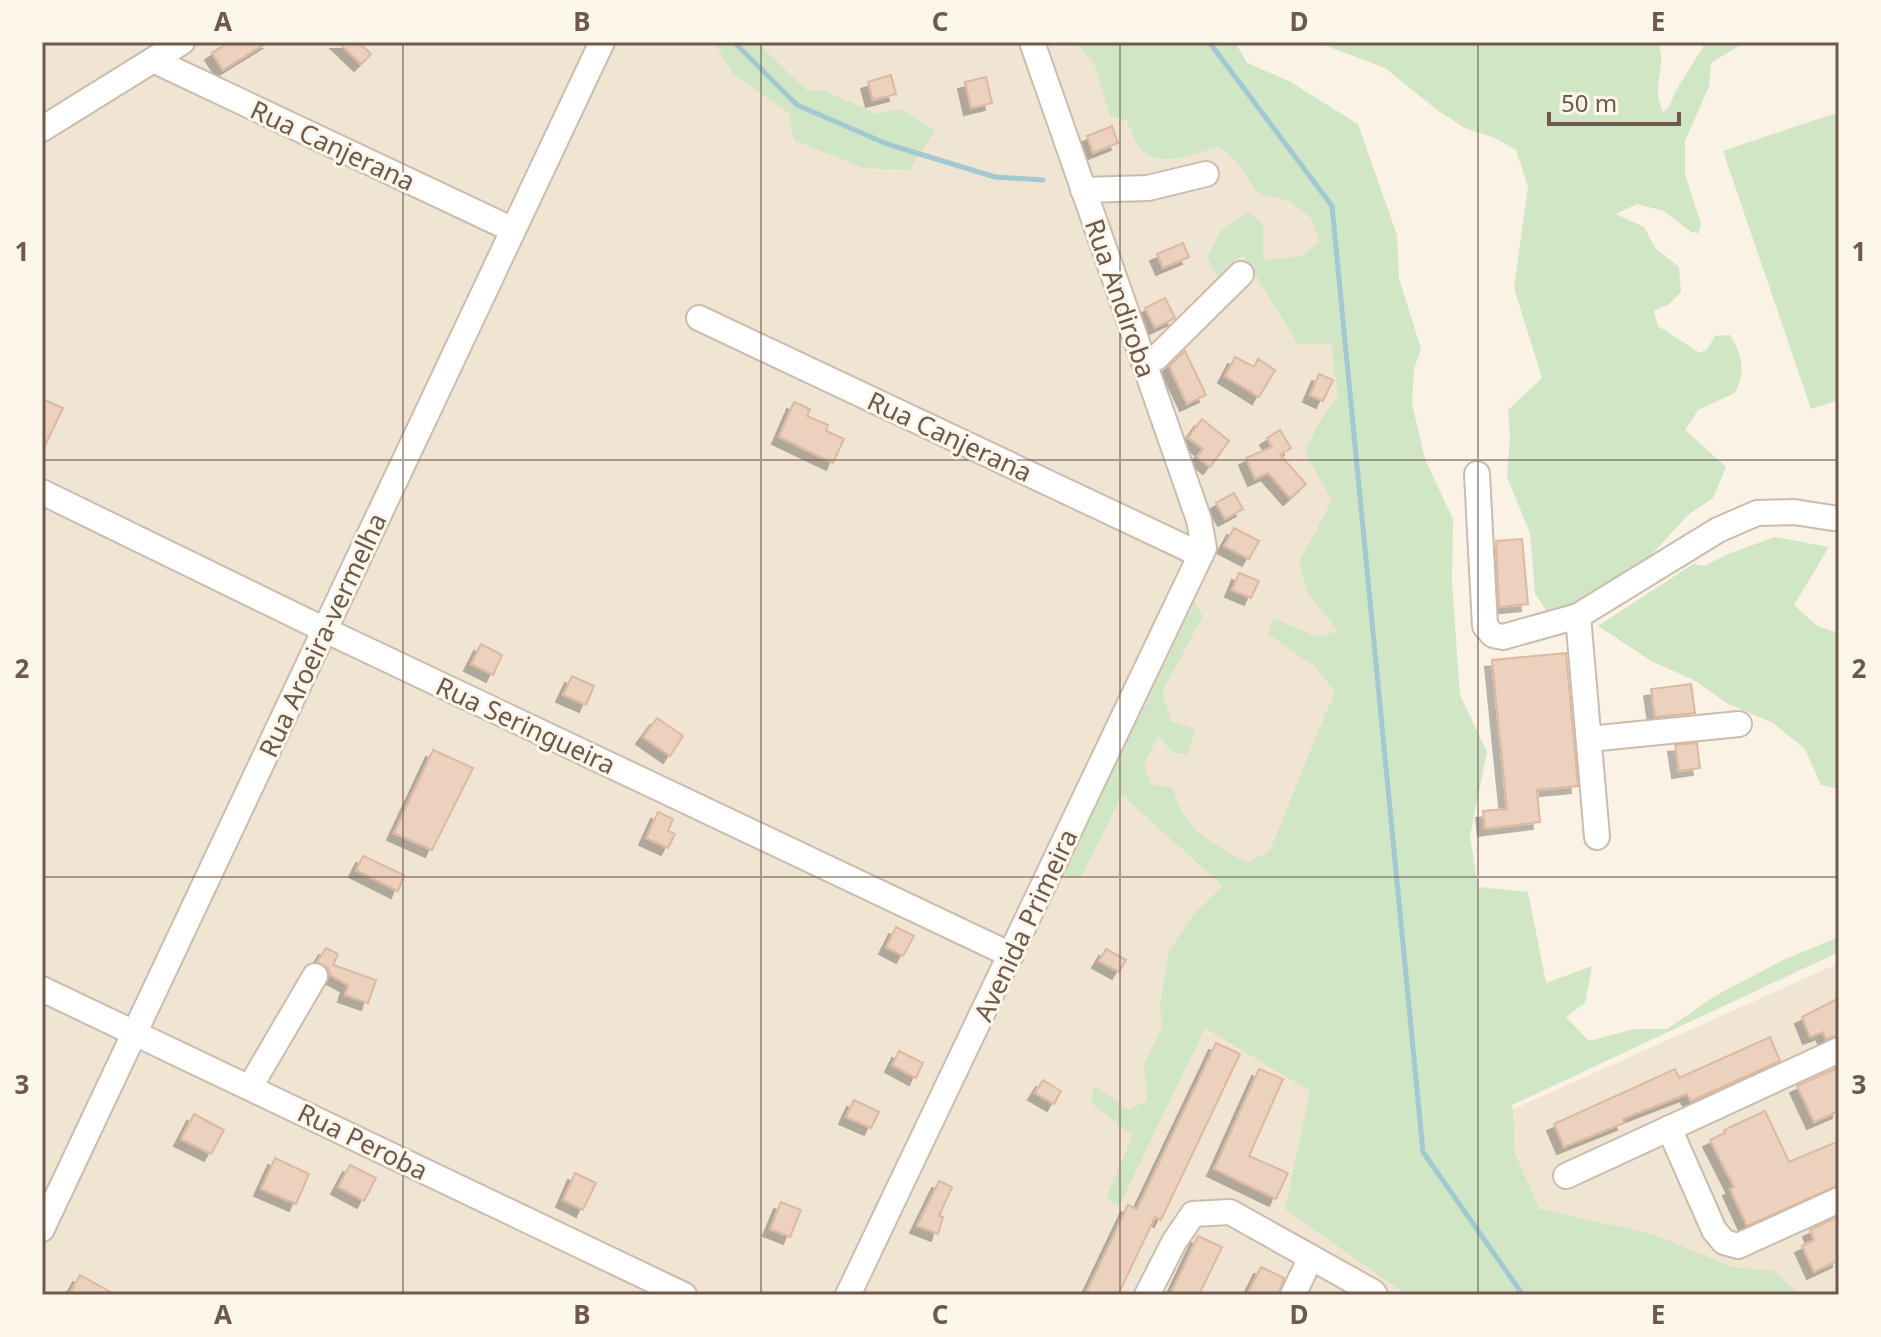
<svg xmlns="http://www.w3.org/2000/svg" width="1881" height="1337" font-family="'Noto Sans',sans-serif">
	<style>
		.residential { fill: #f0e4d3 }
		.green { fill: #d1e6c4 }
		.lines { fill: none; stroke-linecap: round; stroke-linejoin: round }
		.stream { stroke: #a2c9d2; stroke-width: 5 }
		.building { fill: #ecd1be; stroke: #ddb9a0; stroke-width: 2; filter: url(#shadow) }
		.minor-casing { stroke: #ccbcae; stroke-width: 28 }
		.minor { stroke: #fff; stroke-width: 24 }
		.grid { fill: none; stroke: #6f594c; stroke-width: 2; stroke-opacity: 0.55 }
		.labels { text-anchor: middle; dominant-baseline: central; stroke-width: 6; stroke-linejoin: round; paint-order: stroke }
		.street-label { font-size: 26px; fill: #6f594c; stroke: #fdf6ea }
		.neatline { fill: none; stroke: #6f594c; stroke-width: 3 }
		.grid-label { font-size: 26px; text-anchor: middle; font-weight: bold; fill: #6f594c }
	</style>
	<defs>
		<filter id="shadow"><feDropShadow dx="-7" dy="7" stdDeviation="0" flood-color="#0004"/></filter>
	</defs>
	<rect width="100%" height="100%" fill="#faf2e4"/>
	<path class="residential" d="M42,42H1209L1332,206L1505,1113L1839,963V1295H42Z"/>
	<path class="green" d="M714,42H757L806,90L825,91L877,114L900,109L935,130L909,170L864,168L794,140L789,113L734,75Z
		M1074,42H1235L1247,63L1289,81L1358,124L1397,235L1399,278L1421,349L1414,369L1412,404L1425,459L1453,519L1452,583L1460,695L1487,752L1470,836L1478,887L1528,892L1546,983L1592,966L1585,1003L1566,1017L1589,1041L1634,1029H1667L1715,996L1781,961L1839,937V952L1512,1105L1515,1153L1539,1209L1652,1234L1732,1267L1773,1271L1796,1291L1806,1295H1407L1285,1209L1310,1091L1205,1028L1119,1206L1106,1199L1133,1135L1091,1103L1094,1086L1129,1110L1147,1101L1144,1064L1162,1027L1160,1006L1169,951L1193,915L1223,886L1122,795L1080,878L1063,875L1194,603L1203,616L1162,692L1171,721L1195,729L1188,754L1173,753L1158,736L1144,765L1151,784L1173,788C1183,829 1212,844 1248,863L1270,850L1335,691L1314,666L1268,634L1273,618L1318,637L1338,631L1307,592L1299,563L1332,500L1305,452L1319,423L1338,396L1331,344H1298L1244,256L1234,261L1220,281L1207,257L1221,231L1248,212L1263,224V260L1301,256L1320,242L1311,218L1290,201L1263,195L1255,190L1241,166L1219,146C1195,154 1155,172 1137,144C1133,137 1130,128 1127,121L1110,116L1094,63Z
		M1316,42H1658C1668,68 1650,84 1663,112L1669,107L1675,92L1706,42H1745L1711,63L1709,86L1685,141V174L1701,224L1699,233L1691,232L1664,211L1637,204L1616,214L1644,227L1655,248L1679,267L1681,292L1669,304L1654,311L1658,326L1700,353L1707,350L1715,336L1730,335C1742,356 1746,370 1735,393L1698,410L1685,430L1726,467L1713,498L1689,514L1650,556L1602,592L1555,614L1546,611L1535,593L1530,533L1507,477L1510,436L1508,410L1542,378L1514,288L1528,186L1516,150L1495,138L1465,128L1437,110L1385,68Z
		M1839,112V400L1811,409L1723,151Z
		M1775,537L1829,547L1794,605L1817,626L1839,633V789L1821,785L1805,749L1773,723L1728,704L1694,680L1653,662L1598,626L1693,564L1704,566L1728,554Z"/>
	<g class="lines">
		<path class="stream" d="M734,42L797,105L887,144L995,177L1043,180
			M1209,42L1332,206L1423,1152L1523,1295"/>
	</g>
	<path class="building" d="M229,42H268L223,70L212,53Z
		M338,42H358L371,54L361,64Z
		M891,75L896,94L873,100L868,82Z
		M986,77L992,103L971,108L965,82Z
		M1112,126L1118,143L1093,153L1087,136Z
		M1183,243L1189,257L1163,268L1157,254Z
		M1165,298L1175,318L1155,328L1145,308Z
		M1185,351L1206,395L1187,404L1169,366Z
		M1235,357L1254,367L1258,359L1275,370L1259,397L1225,376Z
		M1319,374L1333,380L1323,401L1310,395Z
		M42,399L63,408L42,452Z
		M794,402L810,409L807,416L828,425L826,431L844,439L833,463L779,437Z
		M1202,419L1229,441L1210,467L1197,457L1203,449L1188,438Z
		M1280,430L1291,448L1280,455L1306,484L1290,498L1268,473L1255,479L1246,458L1272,447L1267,438Z
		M1234,493L1243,509L1225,519L1216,503Z
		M1234,528L1259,541L1249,559L1224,546Z
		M1522,539L1528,604L1499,607L1496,541Z
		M1239,573L1259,581L1251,598L1232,590Z
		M481,644L502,655L493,675L471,664Z
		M1566,653L1578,786L1537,790L1540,822L1485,829L1483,811L1507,809L1492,660Z
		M572,676L594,686L586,705L563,695Z
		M1691,684L1695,713L1655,717L1651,689Z
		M657,718L683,736L670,756L643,737Z
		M1697,743L1700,768L1679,771L1675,745Z
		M433,750L473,768L432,850L394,833Z
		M658,812L673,819L668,831L675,834L668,848L646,838Z
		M363,856L404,875L398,891L356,870Z
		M896,927L914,936L903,956L886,947Z
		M326,948L338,954L333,965L376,980L368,1003L345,995L348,985L330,975L328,968L317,962Z
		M1106,949L1126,960L1119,972L1099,961Z
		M1839,998V1035L1826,1039L1823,1032L1810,1037L1802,1017Z
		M1770,1037L1780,1061L1691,1101L1687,1094L1635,1114L1623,1119L1624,1123L1564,1147L1554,1124L1675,1069L1679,1078Z
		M1216,1043L1240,1054L1161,1220L1155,1217L1118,1295H1085L1128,1205L1137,1209Z
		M899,1051L923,1063L916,1078L892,1065Z
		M1839,1067V1111L1814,1122L1797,1086Z
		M1259,1069L1283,1079L1249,1156L1288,1173L1276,1199L1214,1169Z
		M1043,1080L1061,1091L1054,1104L1035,1093Z
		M854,1100L879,1112L871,1128L846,1117Z
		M1765,1111L1789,1162L1839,1141V1185L1747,1226L1730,1189L1734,1187L1710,1140L1725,1133L1724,1130Z
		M194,1114L224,1130L211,1154L181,1139Z
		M275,1158L309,1174L296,1204L261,1189Z
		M350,1165L376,1178L364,1201L338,1187Z
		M575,1173L596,1183L583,1210L563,1200Z
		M939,1181L952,1187L939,1216L943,1217L938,1234L917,1226Z
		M781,1202L801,1210L790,1237L770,1229Z
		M1839,1216V1260L1814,1272L1802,1246L1814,1240L1810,1230Z
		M1198,1236L1222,1247L1199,1295H1170Z
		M1261,1267L1284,1278L1278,1295H1247Z
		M80,1275L116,1295H69Z"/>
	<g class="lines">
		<g class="minor-casing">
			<path id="minor" d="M153,60L513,230
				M42,129L182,42
				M1083,190L1148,188L1206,174
				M699,318L1201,555
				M1144,363L1156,358L1241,274
				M1477,474L1485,626L1493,635L1503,637L1578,616L1718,530L1757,513L1794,512L1839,519
				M42,492L325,630L1011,955
				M1578,616L1597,837
				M1589,739L1739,724
				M42,989L684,1295
				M250,1087L315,976
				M1669,1128L1714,1230L1724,1242L1738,1246L1839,1200
				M1566,1176L1839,1050
				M42,1229L602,42
				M848,1295L1204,548L1199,520L1032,42
				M1147,1295L1174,1242L1193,1214L1230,1212L1373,1292L1375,1295
				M1293,1295L1311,1257"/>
		</g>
		<use href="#minor" class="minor"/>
	</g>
	<path class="grid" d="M403,42V1295M761,42V1295M1120,42V1295M1478,42V1295M42,460H1839M42,877H1839"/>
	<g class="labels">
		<g class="street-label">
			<text transform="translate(333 145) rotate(25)">Rua Canjerana</text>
			<text transform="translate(1121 298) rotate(71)">Rua Andiroba</text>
			<text transform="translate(950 436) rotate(25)">Rua Canjerana</text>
			<text transform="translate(322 635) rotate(-65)">Rua Aroeira-vermelha</text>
			<text transform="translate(526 725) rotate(25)">Rua Seringueira</text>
			<text transform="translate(1025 925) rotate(-65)">Avenida Primeira</text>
			<text transform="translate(363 1141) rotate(26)">Rua Peroba</text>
		</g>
	</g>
	<rect width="1881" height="1337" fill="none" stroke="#fdf6ea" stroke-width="88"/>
	<path d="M1549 112v12h130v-12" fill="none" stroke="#6f594c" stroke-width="4"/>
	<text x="1561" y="112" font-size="24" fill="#6f594c" stroke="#fdf6ea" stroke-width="6" paint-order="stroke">50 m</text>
	<rect x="44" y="44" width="1793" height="1249" class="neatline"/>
	<g class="grid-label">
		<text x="223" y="31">A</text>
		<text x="582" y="31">B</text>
		<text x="940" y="31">C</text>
		<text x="1299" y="31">D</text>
		<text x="1658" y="31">E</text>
		<text x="22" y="261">1</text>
		<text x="1859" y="261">1</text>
		<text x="22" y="678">2</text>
		<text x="1859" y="678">2</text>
		<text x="22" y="1094">3</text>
		<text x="1859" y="1094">3</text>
		<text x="223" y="1324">A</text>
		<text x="582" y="1324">B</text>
		<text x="940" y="1324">C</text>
		<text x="1299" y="1324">D</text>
		<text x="1658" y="1324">E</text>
	</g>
</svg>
